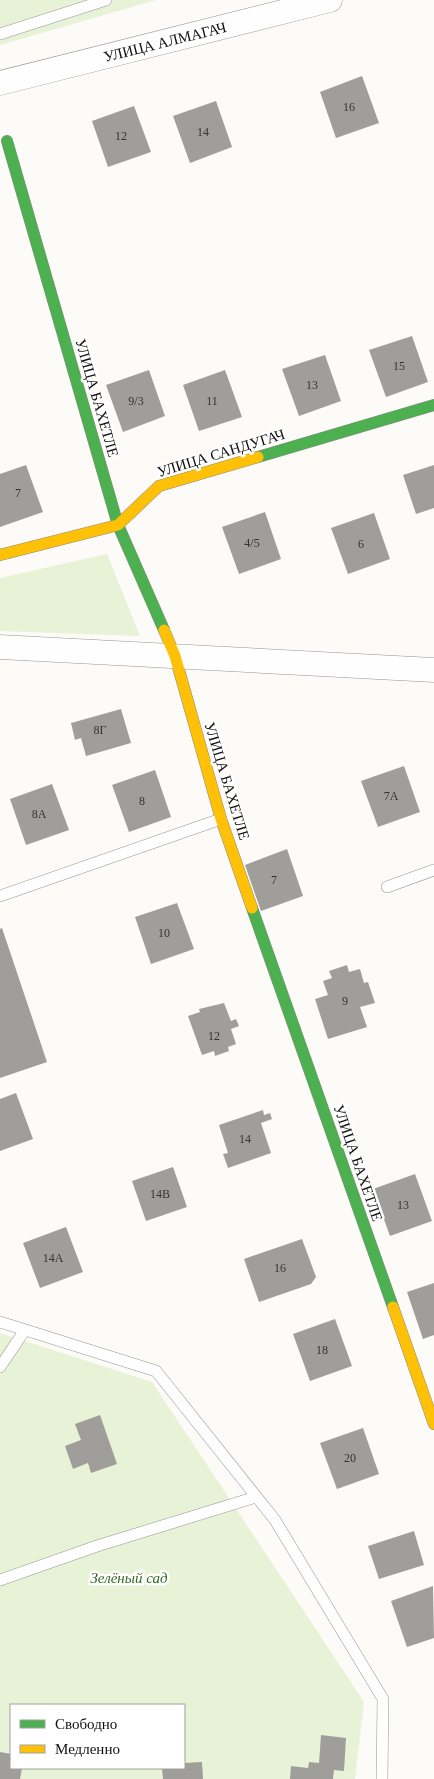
<svg xmlns="http://www.w3.org/2000/svg" width="434" height="1779" font-family="'Times New Roman',serif">
	<style>
		.green { fill: #e8f2d7; fill-rule: evenodd }
		.building { fill: #a09e9b }
		.lines { fill: none; stroke-linecap: round; stroke-linejoin: round }
		.lane-casing { stroke: #969694; stroke-width: 12 }
		.street-casing { stroke: #969694; stroke-width: 25 }
		.fast-casing { stroke: #8d8c8b; stroke-width: 12 }
		.slow-casing { stroke: #8d8c8b; stroke-width: 12 }
		.lane { stroke: #fffefe; stroke-width: 11 }
		.street { stroke: #fffefe; stroke-width: 24 }
		.fast { stroke: #4caf50; stroke-width: 11 }
		.slow { stroke: #ffc107; stroke-width: 11 }
		.labels { text-anchor: middle; dominant-baseline: central; stroke-width: 5; stroke-linejoin: round; paint-order: stroke }
		.number-label { font-size: 12px; fill: #343433 }
		.street-label { font-size: 15px; fill: #101010; stroke: #fff }
		.park-label { font-size: 15px; font-style: italic; fill: #336a1f; stroke: #fff }
	</style>
	<rect width="100%" height="100%" fill="#fcfbf7"/>
	<path class="green" d="M0,0H156L0,45Z
		M107,554L140,636L0,631V578Z
		M0,1333L152,1382L364,1702L355,1779H0ZM11,1705H184V1768H11Z"/>
	<path class="building" d="M362,76L379,123L336,138L320,92Z
		M216,101L232,147L190,163L173,116Z
		M134,106L151,152L108,167L92,121Z
		M412,336L428,382L386,397L369,350Z
		M325,355L341,401L299,416L282,369Z
		M149,370L165,416L123,432L106,385Z
		M225,370L242,417L199,431L183,385Z
		M26,465L43,512L0,527V474Z
		M434,465V508L416,514L403,475Z
		M265,512L281,559L239,574L222,527Z
		M374,513L390,559L348,574L331,528Z
		M121,709L131,743L86,756L81,738L75,740L71,723Z
		M404,766L420,812L378,827L361,781Z
		M155,770L171,817L129,832L112,785Z
		M52,784L69,830L26,845L10,799Z
		M287,849L303,896L261,911L245,865Z
		M177,903L194,949L151,964L135,917Z
		M2,928L47,1062L0,1078V929Z
		M347,965L349,972L360,969L364,983L368,982L375,1003L360,1007L367,1027L328,1039L315,999L328,995L323,981L332,978L329,971Z
		M224,1003L231,1021L236,1019L239,1026L231,1029L236,1044L228,1047L229,1051L215,1056L214,1051L202,1055L188,1016L200,1012L199,1009Z
		M16,1093L33,1139L0,1151V1099Z
		M263,1110L264,1115L270,1113L272,1119L261,1123L271,1153L228,1168L223,1154L228,1153L219,1125Z
		M173,1167L187,1207L146,1221L132,1181Z
		M415,1174L432,1221L390,1236L373,1189Z
		M66,1227L83,1272L40,1288L23,1243Z
		M302,1239L316,1277L311,1284L259,1302L244,1259Z
		M434,1283V1335L423,1339L407,1292Z
		M335,1319L352,1366L310,1381L293,1334Z
		M100,1415L117,1464L91,1473L88,1463L73,1469L65,1446L81,1440L75,1424Z
		M363,1428L379,1474L337,1489L320,1443Z
		M414,1531L424,1565L379,1579L368,1546Z
		M433,1586L434,1638L407,1647L391,1601Z
		M321,1735L346,1738L344,1771L334,1770L333,1779H290L291,1766L308,1768L309,1762L319,1763Z
		M0,1752L11,1754V1768H22L20,1779H0Z
		M202,1762L203,1779H163L162,1768H184V1763Z"/>
	<g class="lines">
		<g class="lane-casing">
			<path id="lane" d="M0,34L106,0
				M387,887L434,870
				M0,896L221,819
				M0,1322L156,1371L275,1520L383,1699L382,1779
				M0,1367L25,1330
				M0,1580L97,1546L256,1497"/>
		</g>
		<g class="street-casing">
			<path id="street" d="M0,83L330,0
				M0,647L434,670"/>
		</g>
		<g class="fast-casing">
			<path id="fast" d="M7,141L118,525L164,630
				M258,457L434,405
				M252,908L393,1307"/>
		</g>
		<g class="slow-casing">
			<path id="slow" d="M0,555L118,525L159,486L258,457
				M164,630L175,656L221,819L252,908
				M393,1307L434,1424"/>
		</g>
		<use href="#lane" class="lane"/>
		<use href="#street" class="street"/>
		<use href="#fast" class="fast"/>
		<use href="#slow" class="slow"/>
	</g>
	<g class="labels">
		<g class="number-label">
			<text x="349" y="107">16</text>
			<text x="203" y="132">14</text>
			<text x="121" y="136">12</text>
			<text x="399" y="366">15</text>
			<text x="312" y="385">13</text>
			<text x="136" y="401">9/3</text>
			<text x="212" y="401">11</text>
			<text x="18" y="493">7</text>
			<text x="252" y="543">4/5</text>
			<text x="361" y="544">6</text>
			<text x="100" y="730">8Г</text>
			<text x="391" y="796">7А</text>
			<text x="142" y="801">8</text>
			<text x="39" y="814">8А</text>
			<text x="274" y="880">7</text>
			<text x="164" y="933">10</text>
			<text x="345" y="1001">9</text>
			<text x="214" y="1036">12</text>
			<text x="245" y="1139">14</text>
			<text x="160" y="1194">14В</text>
			<text x="403" y="1205">13</text>
			<text x="53" y="1258">14А</text>
			<text x="280" y="1268">16</text>
			<text x="322" y="1350">18</text>
			<text x="350" y="1458">20</text>
		</g>
		<g class="street-label">
			<text transform="translate(165 42) rotate(-14)">УЛИЦА АЛМАГАЧ</text>
			<text transform="translate(97 398) rotate(74)">УЛИЦА БАХЕТЛЕ</text>
			<text transform="translate(221 453) rotate(-17)">УЛИЦА САНДУГАЧ</text>
			<text transform="translate(227 781) rotate(73)">УЛИЦА БАХЕТЛЕ</text>
			<text transform="translate(358 1163) rotate(71)">УЛИЦА БАХЕТЛЕ</text>
		</g>
		<g class="park-label">
			<text x="129" y="1578">Зелёный сад</text>
		</g>
	</g>
	<rect x="10" y="1704" width="175" height="65" fill="#ffffff" stroke="#9f9f9f"/>
	<rect x="20" y="1720" width="25" height="8" fill="#4caf50" stroke="#9f9f9f"/>
	<text x="55" y="1729" font-size="15" fill="#101010">Свободно</text>
	<rect x="20" y="1745" width="25" height="8" fill="#ffc107" stroke="#9f9f9f"/>
	<text x="55" y="1754" font-size="15" fill="#101010">Медленно</text>
</svg>
